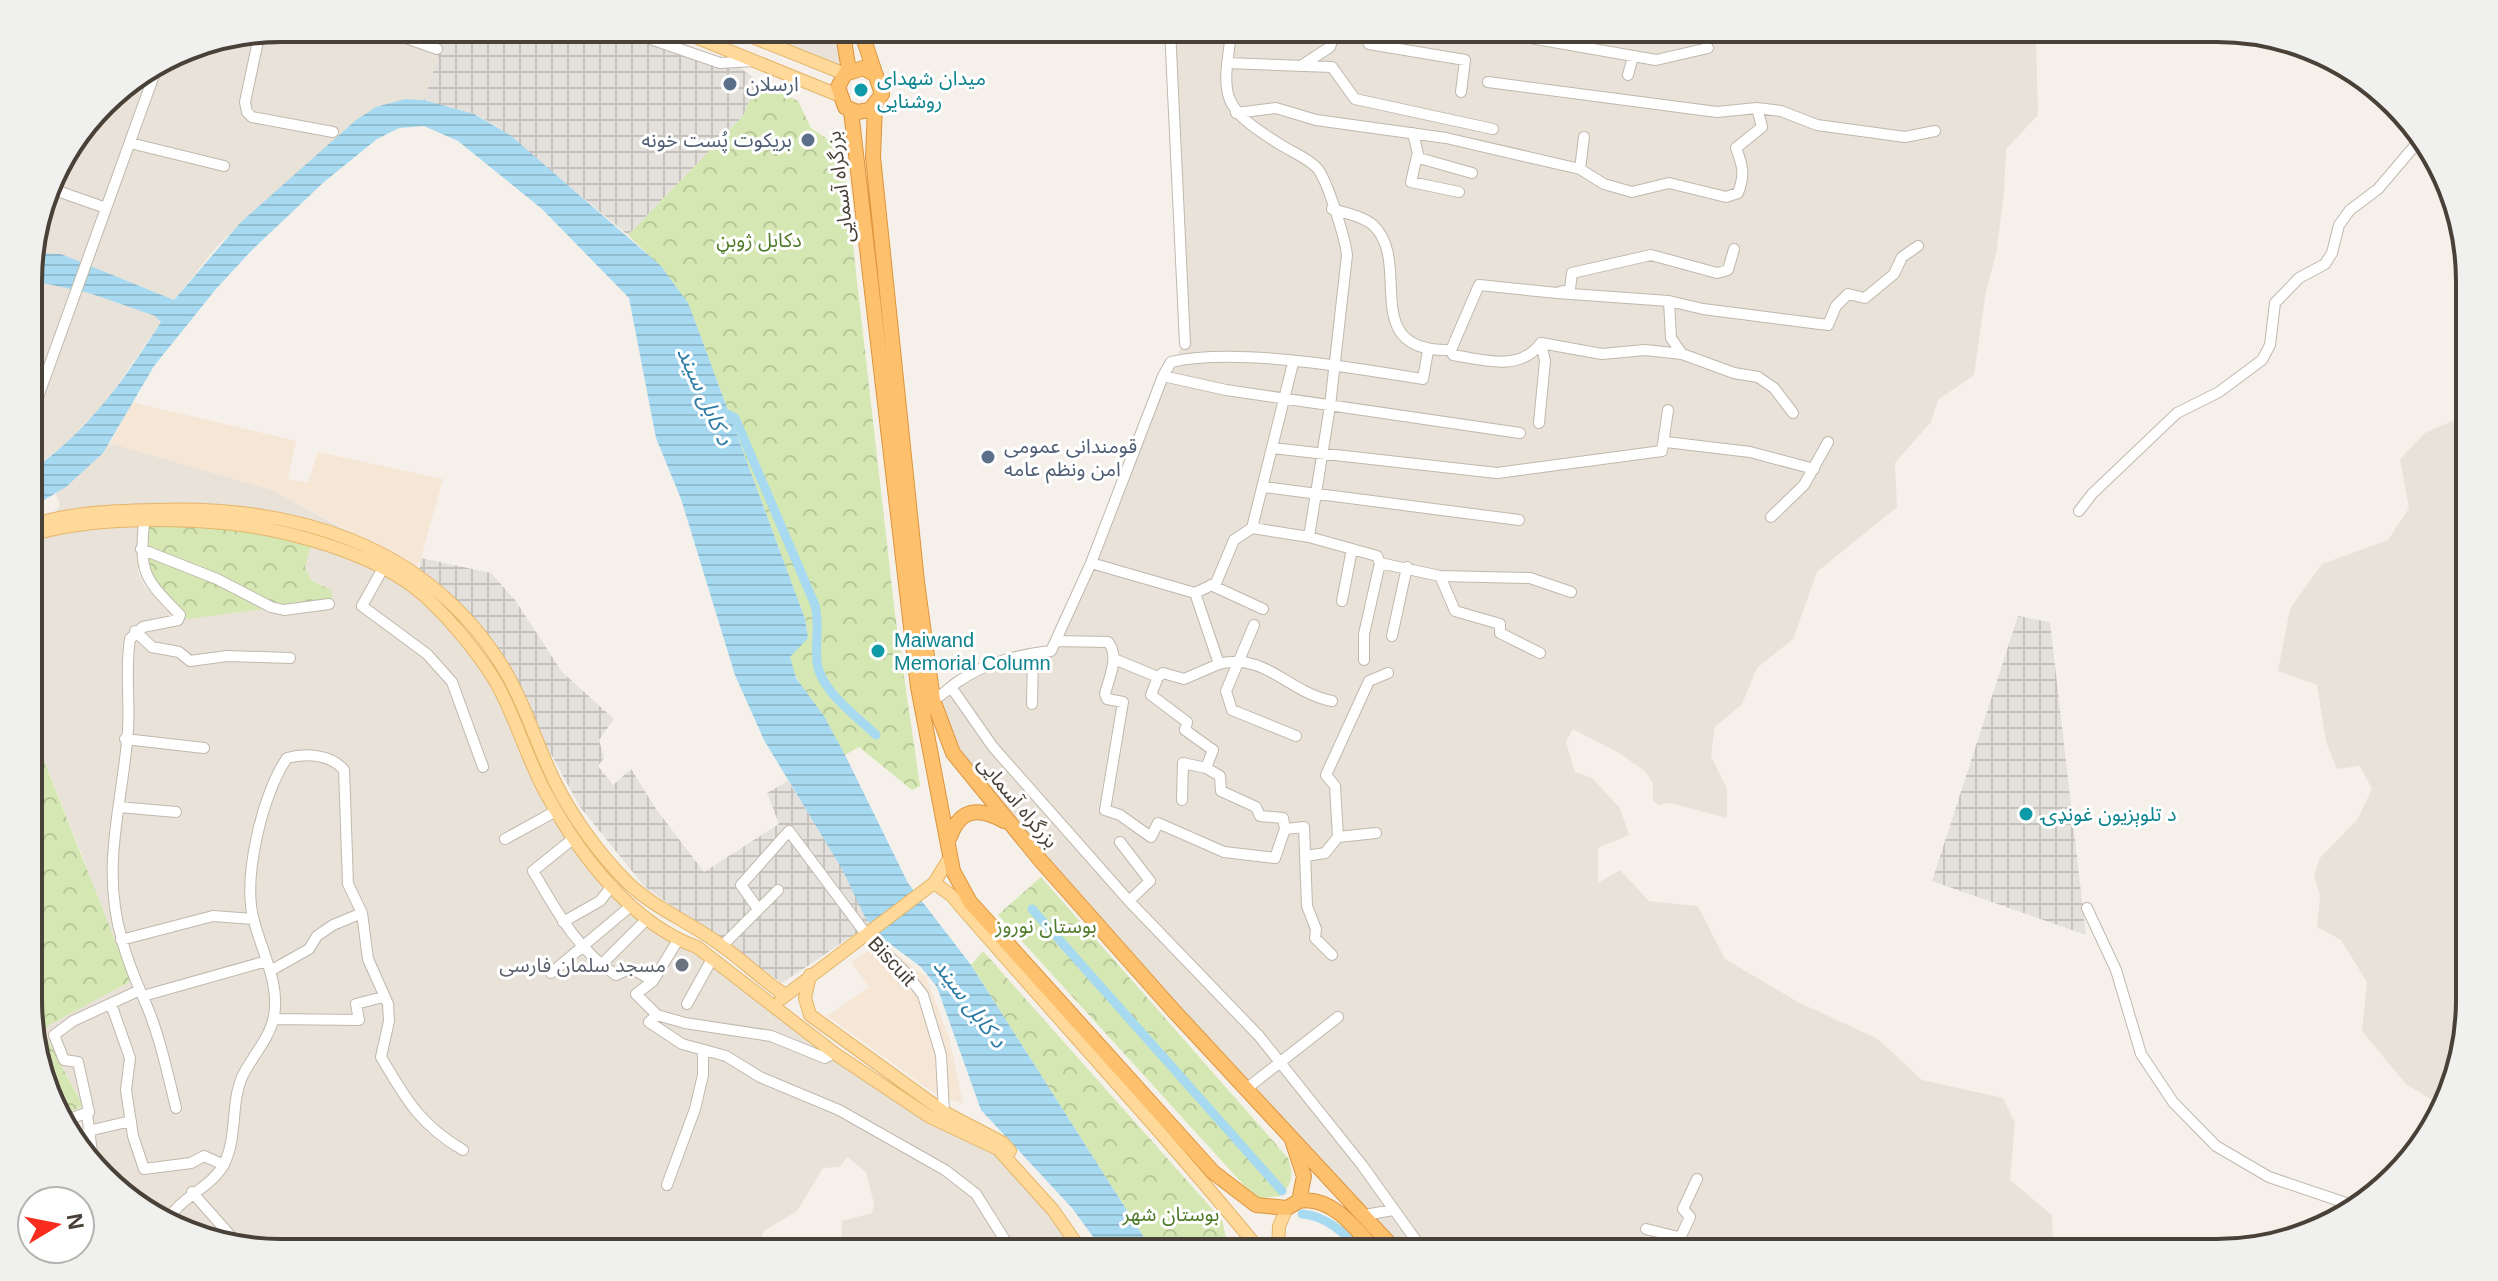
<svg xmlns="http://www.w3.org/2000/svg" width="2498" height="1281" font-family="Helvetica,'Noto Sans Arabic',sans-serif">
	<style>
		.residential { fill: #e9e2d8 }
		.commercial { fill: #f6e6d6 }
		.industrial { fill: url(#industrial-grid) }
		.forest { fill: url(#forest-crowns) }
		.water { fill: url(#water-rules) }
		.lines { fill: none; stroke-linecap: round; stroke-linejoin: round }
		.canal { stroke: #a7d9f0; stroke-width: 9 }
		.minor-casing { stroke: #c0b8ac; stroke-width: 12 }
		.major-casing { stroke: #e4b569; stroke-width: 14 }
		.highway-casing { stroke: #dd943c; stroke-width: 16 }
		.minor { stroke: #fff; stroke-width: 10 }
		.major { stroke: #fed99a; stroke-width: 12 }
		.highway { stroke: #fdc16d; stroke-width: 14 }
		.service-dot { fill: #5c6f8a; stroke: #fff; stroke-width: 3 }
		.culture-dot { fill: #0f9aa8; stroke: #fff; stroke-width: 3 }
		.worship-dot { fill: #6b7280; stroke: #fff; stroke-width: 3 }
		.labels { text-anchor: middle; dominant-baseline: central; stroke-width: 6; stroke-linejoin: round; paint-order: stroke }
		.culture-label { font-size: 20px; fill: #0d838f; stroke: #fff; text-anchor: start }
		.service-label { font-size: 20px; fill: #4e5e75; stroke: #fff; text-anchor: start }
		.street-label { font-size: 20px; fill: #494138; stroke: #fff }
		.park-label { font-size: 20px; fill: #507b2a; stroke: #fff }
		.worship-label { font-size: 20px; fill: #5b616d; stroke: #fff; text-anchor: end }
		.water-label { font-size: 22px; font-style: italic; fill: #2d7ca5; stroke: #fff }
		.rim { fill: none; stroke: #494138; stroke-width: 4 }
	</style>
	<defs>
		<pattern id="industrial-grid" width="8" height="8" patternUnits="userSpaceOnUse" patternTransform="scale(2)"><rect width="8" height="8" fill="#e4e0db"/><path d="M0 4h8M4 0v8" fill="none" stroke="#c5c1bd"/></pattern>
		<pattern id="forest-crowns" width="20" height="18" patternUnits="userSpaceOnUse" patternTransform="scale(2)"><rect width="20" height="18" fill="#d5e8b3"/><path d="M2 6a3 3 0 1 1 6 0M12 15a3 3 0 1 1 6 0" fill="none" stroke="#b8c89b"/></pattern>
		<pattern id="water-rules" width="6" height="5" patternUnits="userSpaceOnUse" patternTransform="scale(2)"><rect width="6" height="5" fill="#a7d9f0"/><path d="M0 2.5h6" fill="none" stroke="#91bbcf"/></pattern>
	</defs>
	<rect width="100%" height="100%" fill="#f5f1ea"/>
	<path class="residential" d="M281,28H447L424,100L405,99L272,195L219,244L174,300L61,254L32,253L54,170L114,91L185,47Z
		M764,28H842L849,71L766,43Z
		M911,28H2047L2036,37L2038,115L2006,149L2004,194L1996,254L1986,291L1974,375L1938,400L1931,422L1895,463L1897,507L1817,572L1793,639L1757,668L1742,704L1715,727L1711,756L1727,789V818L1670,803L1659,805L1653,801V784L1645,771L1619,753L1573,729L1566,742L1575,772L1592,778L1620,808L1629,835L1598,848V883L1620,870L1649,901L1698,906L1725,959L1798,1002L1878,1039L1922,1080L2003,1098L2015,1123L2010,1180L2052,1215L2053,1241L2082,1253H1398L963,769L933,700L991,664L1051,651L1171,362L1185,344L1170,29L948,37Z
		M29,280L89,293L155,316L161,322L104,404L66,443L29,472Z
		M2468,414L2470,1000L2445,1108L2406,1084L2362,1031L2367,982L2341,940L2317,927L2320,896L2314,875L2320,858L2357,820L2372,789L2360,766L2337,769L2326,742L2317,685L2278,671L2290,609L2322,564L2388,540L2409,508L2400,459L2425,433Z
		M110,443L272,490L346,530L344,537L279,516L52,519L60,504L56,494Z
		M139,523L138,572L145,587L180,619L322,602L331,590L310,579L305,566L312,541L415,588L474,650L545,793L618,894L930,1117L998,1149L1083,1253H836L841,1243L842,1221L872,1213L874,1204L866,1172L847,1157L840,1167L823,1168L797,1211L764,1231L756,1253H281L169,1227L71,1141L66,1128L84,1131L80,1113L83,1106L42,1029L85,862L30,725L29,536Z"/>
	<path class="commercial" d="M132,402L296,441L288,479L308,483L318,452L443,479L421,558L413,573L344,537L346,529L272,490L110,443Z
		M881,942L926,977L949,1037L963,1103L938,1096L827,1016L869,987L851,962Z"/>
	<path class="industrial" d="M447,28H619L735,64L758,81L743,116L628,235L495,125L474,114L424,100Z
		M421,558L491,573L515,600L562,672L614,719L599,740L604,758L598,766L613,785L631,769L656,809L704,872L779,824L767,793L788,781L836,857L872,927L852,936L782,983L645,887L580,807L485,634L419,572Z
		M2018,616L2050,622L2086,935L1932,881Z"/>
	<path class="forest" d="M758,81L798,101L811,128L842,149L895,614L920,786L912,790L859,747L845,755C832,730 792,680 790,658C799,641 811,641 805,619L695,321C681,285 655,261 628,235L743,116Z
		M207,521L312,541L305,567L311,580L331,590L332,600L187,619C175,618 169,611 161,602C132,569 136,566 139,523Z
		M30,725L131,981L42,1029L83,1106L62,1116L30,1033Z
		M1041,877L1288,1158C1294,1174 1293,1184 1280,1196L1260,1198L1250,1192L998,915Z
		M983,951L1222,1220L1227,1242L1220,1253H1154L971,965Z"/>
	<path class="water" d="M405,99L424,100L474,114L510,135L661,266L688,303L695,321L805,619L808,638L790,657L796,678L824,716L845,755L908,883L971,965L1154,1253H1105L1072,1208L981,1110L937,987L921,967L882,938L865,917L842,869L764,740L735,675L681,499L656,438L629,298L542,209L458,141L424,126L399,128L377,139L324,182L252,250L216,289L154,366L103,453L66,487L29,509V472C87,433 124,380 161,322L155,316L89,293L29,280L32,253L61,254L174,300L240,223L356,120L376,107Z"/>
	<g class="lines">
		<path class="canal" d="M719,417L727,414L735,418L815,605C820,625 815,642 817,662C820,691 857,716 876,735
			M1032,909L1282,1191
			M1302,1214C1325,1215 1348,1235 1362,1253"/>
		<g class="minor-casing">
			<path id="minor" d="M378,28L437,49
				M619,28L720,63L755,61
				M764,28L766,43
				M911,28L929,36L948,37L1232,29
				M1232,28C1222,97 1218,106 1281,145C1292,152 1308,158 1317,168C1327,179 1345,238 1347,255L1330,406L1309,537
				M1317,28H1335
				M1352,28L1364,32L1369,44L1465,60L1461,92
				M1473,28L1656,60L1708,48
				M1170,29L1185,344
				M260,32L245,102L247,112L252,117L333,132
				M1227,63L1332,67L1355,99L1493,129
				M1301,66L1330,47L1336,28
				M1628,75L1633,56
				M1488,82L1717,112L1757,108L1781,111L1817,125L1905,137L1935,131
				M1236,113L1276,108L1316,120L1446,138L1580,169L1604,184L1632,192L1669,183L1726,197L1738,193C1745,175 1743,166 1736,148L1762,127L1757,108
				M1413,133L1419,158L1472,173
				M130,143L224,166
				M1417,156L1411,182L1459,192
				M1580,169L1584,137
				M49,188L106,208
				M1332,209C1345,213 1363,216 1373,225C1414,263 1356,353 1451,350L1453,355C1483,360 1520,372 1541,343L1602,354L1645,350L1682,354L1734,373L1758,377L1774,388L1793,413
				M1557,293L1669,301L1703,309L1828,325L1836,306L1848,294L1865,298L1894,274L1902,257L1918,246
				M1669,301L1671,338L1682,354
				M1451,350L1479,285L1557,293L1570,289L1572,273L1651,255L1717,273L1728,270L1734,249
				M1163,376L1226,390L1520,433
				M29,422L158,64
				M1539,423L1545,361L1541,343
				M1666,442L1750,452L1814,469
				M1272,448L1497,473L1662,451L1668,410
				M1264,487L1519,520
				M2079,511L2092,494L2177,413L2219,392L2262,360L2270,345L2275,303L2299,278L2325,264L2332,253L2339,225L2350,210L2378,189L2423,136
				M1771,517L1804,485L1828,442
				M144,523C139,574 145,579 180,615L178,620L143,627L130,639C125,670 130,700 128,730C123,803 100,865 122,940C127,959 135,979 143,997C159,1032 167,1071 176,1108
				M1252,528L1293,363
				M141,549L217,579L271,607L284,610L329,604
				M1091,563L1195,593L1216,583L1234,540L1252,528L1309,537L1377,556L1380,563L1440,576L1530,578L1571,592
				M382,570L362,606L427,654L452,682L483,767
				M1440,576L1455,611L1500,624V633L1540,653
				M1211,585L1263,609
				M1342,601L1352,549
				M1254,625L1226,691L1232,710L1296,736
				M135,631L152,647L179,652L190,661L227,656L290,658
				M1392,636L1407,567
				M1058,641L1108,642C1120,656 1109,678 1105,694L1107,699L1123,702L1105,810L1120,815L1151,837L1158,823L1224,852L1275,858L1285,829L1283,818L1260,816L1256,807L1221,791L1220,776L1206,768L1213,750L1185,730L1187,722L1151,695L1158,677L1114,659
				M1364,660V634L1380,563
				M1219,664C1266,652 1287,692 1332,701
				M1158,677L1163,673L1184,679L1219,664L1195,593
				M951,687L993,747L1129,901L1259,1036L1362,1165L1425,1253
				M933,700C944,695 949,687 959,681C987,662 1018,655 1051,651L1091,563L1163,376L1171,362C1237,347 1355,368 1423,379L1428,351
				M1032,704L1033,654
				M125,739L204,748
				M1182,800L1183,763L1206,768
				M119,807L176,812
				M1285,829L1304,827L1307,906L1316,929L1315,938L1332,955
				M1338,837L1335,786L1326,775L1369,681L1388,673
				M574,838L533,871C556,910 577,950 616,975L631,968L653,981L636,994L657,1015
				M505,839L556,811
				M1120,842L1150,881L1129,901
				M1306,856L1325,853L1338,837L1376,833
				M2087,908L2116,970L2141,1054L2173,1102L2216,1146L2269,1177L2346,1203
				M758,909L741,885L789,831L866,934L906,973L923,995L941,1055L944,1112
				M563,922L600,901L612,886
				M121,940L213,916L253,919
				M722,946L778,890
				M601,965L647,919
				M270,971L309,949L317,936L333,925L362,913
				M551,973L632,905
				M653,981L678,940
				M143,996L267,961
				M111,1004L130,1058L126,1090L133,1136L144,1169L191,1163L204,1156L224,1165
				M687,1004L712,959
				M274,1019L359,1020L356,1004L383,997
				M834,1053L825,1058L771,1036L685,1023L657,1015L649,1022L682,1044L726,1056L760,1077L839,1110L945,1170L976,1194L1013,1253
				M1246,1089L1338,1017
				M87,1114L93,1160
				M64,1121L89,1112L78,1062L64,1060L54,1035L73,1021L140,990
				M88,1131L131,1121
				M667,1185L695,1109L703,1075V1050
				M192,1192L236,1242
				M1365,1215L1393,1210
				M166,1224C179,1196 211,1189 224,1164C238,1137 230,1102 243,1075C253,1055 270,1038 274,1016C280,984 262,952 254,921C242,880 262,794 287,758C305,753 331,754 344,770L348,884L362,913L368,959L388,1004L389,1021L381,1057C405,1098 420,1125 463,1150
				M1646,1229L1678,1237
				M1246,1253L1256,1244
				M1673,1253L1690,1217L1683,1209L1697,1179"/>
		</g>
		<g class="major-casing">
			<path id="major" d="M673,28L838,95
				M730,28L845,74
				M29,526C71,512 110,511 154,510C293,505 427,543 504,669C526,705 537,747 556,784C573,818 600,855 627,882C655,909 692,923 722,946C744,961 762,980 784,994
				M29,536C85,517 174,518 233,524C289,530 370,553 415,588C442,609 476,650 494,679C516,716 526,758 547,795C579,854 632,924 697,947L834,1053L930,1117L998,1149L1053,1210L1083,1253
				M934,883L951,895C1054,1015 1162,1130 1262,1253
				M810,975L805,998L810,1015L944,1112L1003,1143L1010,1151
				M781,999L934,883L949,859
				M1278,1253L1279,1226L1287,1208"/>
		</g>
		<g class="highway-casing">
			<path id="highway" d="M842,28L849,71
				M860,28L882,94L870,110L857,112L845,107L838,87L845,74L863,68L876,75
				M875,106L873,157L917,582L933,700L953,753L1041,861L1173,1010L1398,1253
				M851,111L918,687L953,871L970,902L1213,1172L1256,1205L1287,1208L1299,1201L1304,1176L1292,1140
				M950,837C960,808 979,807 1004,821
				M1299,1201C1332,1195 1358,1231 1377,1253"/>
		</g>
		<use href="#minor" class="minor"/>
		<use href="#major" class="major"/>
		<use href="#highway" class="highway"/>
	</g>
	<g class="service-dot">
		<circle cx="730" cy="84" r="8"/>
		<circle cx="808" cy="140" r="8"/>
		<circle cx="988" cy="457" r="8"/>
	</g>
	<g class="culture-dot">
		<circle cx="861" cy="90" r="8"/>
		<circle cx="878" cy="651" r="8"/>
		<circle cx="2026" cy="814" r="8"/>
	</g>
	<circle class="worship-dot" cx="682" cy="965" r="8"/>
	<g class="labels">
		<g class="culture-label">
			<text x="877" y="78">میدان شهدای<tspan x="877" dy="23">روشنایی</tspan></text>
			<text x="894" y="640">Maiwand<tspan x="894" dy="23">Memorial Column</tspan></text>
			<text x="2042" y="814">د تلوېزیون غونډۍ</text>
		</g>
		<g class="service-label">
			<text x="746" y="84">ارسلان</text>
			<text x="792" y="140" text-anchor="end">بریکوت پُست خونه</text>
			<text x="1004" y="446">قومندانی عمومی<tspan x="1004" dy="23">امن ونظم عامه</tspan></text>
		</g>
		<g class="street-label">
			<text transform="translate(840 187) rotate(-97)">بزرگراه آسمایی</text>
			<text transform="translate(1018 802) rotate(50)">بزرگراه آسمایی</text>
			<text transform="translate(892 961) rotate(47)">Biscuit</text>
		</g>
		<g class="park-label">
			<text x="759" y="240">دکابل ژوبڼ</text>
			<text x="1046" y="926">بوستان نوروز</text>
			<text x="1171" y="1214">بوستان شهر</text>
		</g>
		<g class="worship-label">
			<text x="666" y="965">مسجد سلمان فارسی</text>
		</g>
		<g class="water-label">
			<text transform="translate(705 396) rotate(66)">د کابل سيند</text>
			<text transform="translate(970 1003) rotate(53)">د کابل سيند</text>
		</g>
	</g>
	<path d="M0 0H2498V1281H0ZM281 42H2217A239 239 0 0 1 2456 281V1000A239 239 0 0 1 2217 1239H281A239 239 0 0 1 42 1000V281A239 239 0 0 1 281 42Z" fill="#f0f0ef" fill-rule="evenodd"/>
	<path class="rim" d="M281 42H2217A239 239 0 0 1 2456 281V1000A239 239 0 0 1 2217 1239H281A239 239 0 0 1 42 1000V281A239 239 0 0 1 281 42Z"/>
	<g transform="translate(56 1225) rotate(80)"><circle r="38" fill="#ffffff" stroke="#b6b3af" stroke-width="2"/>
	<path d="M0-6L14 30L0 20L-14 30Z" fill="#f92c1d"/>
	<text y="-12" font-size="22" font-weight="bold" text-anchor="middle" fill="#494138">N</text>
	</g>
</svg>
